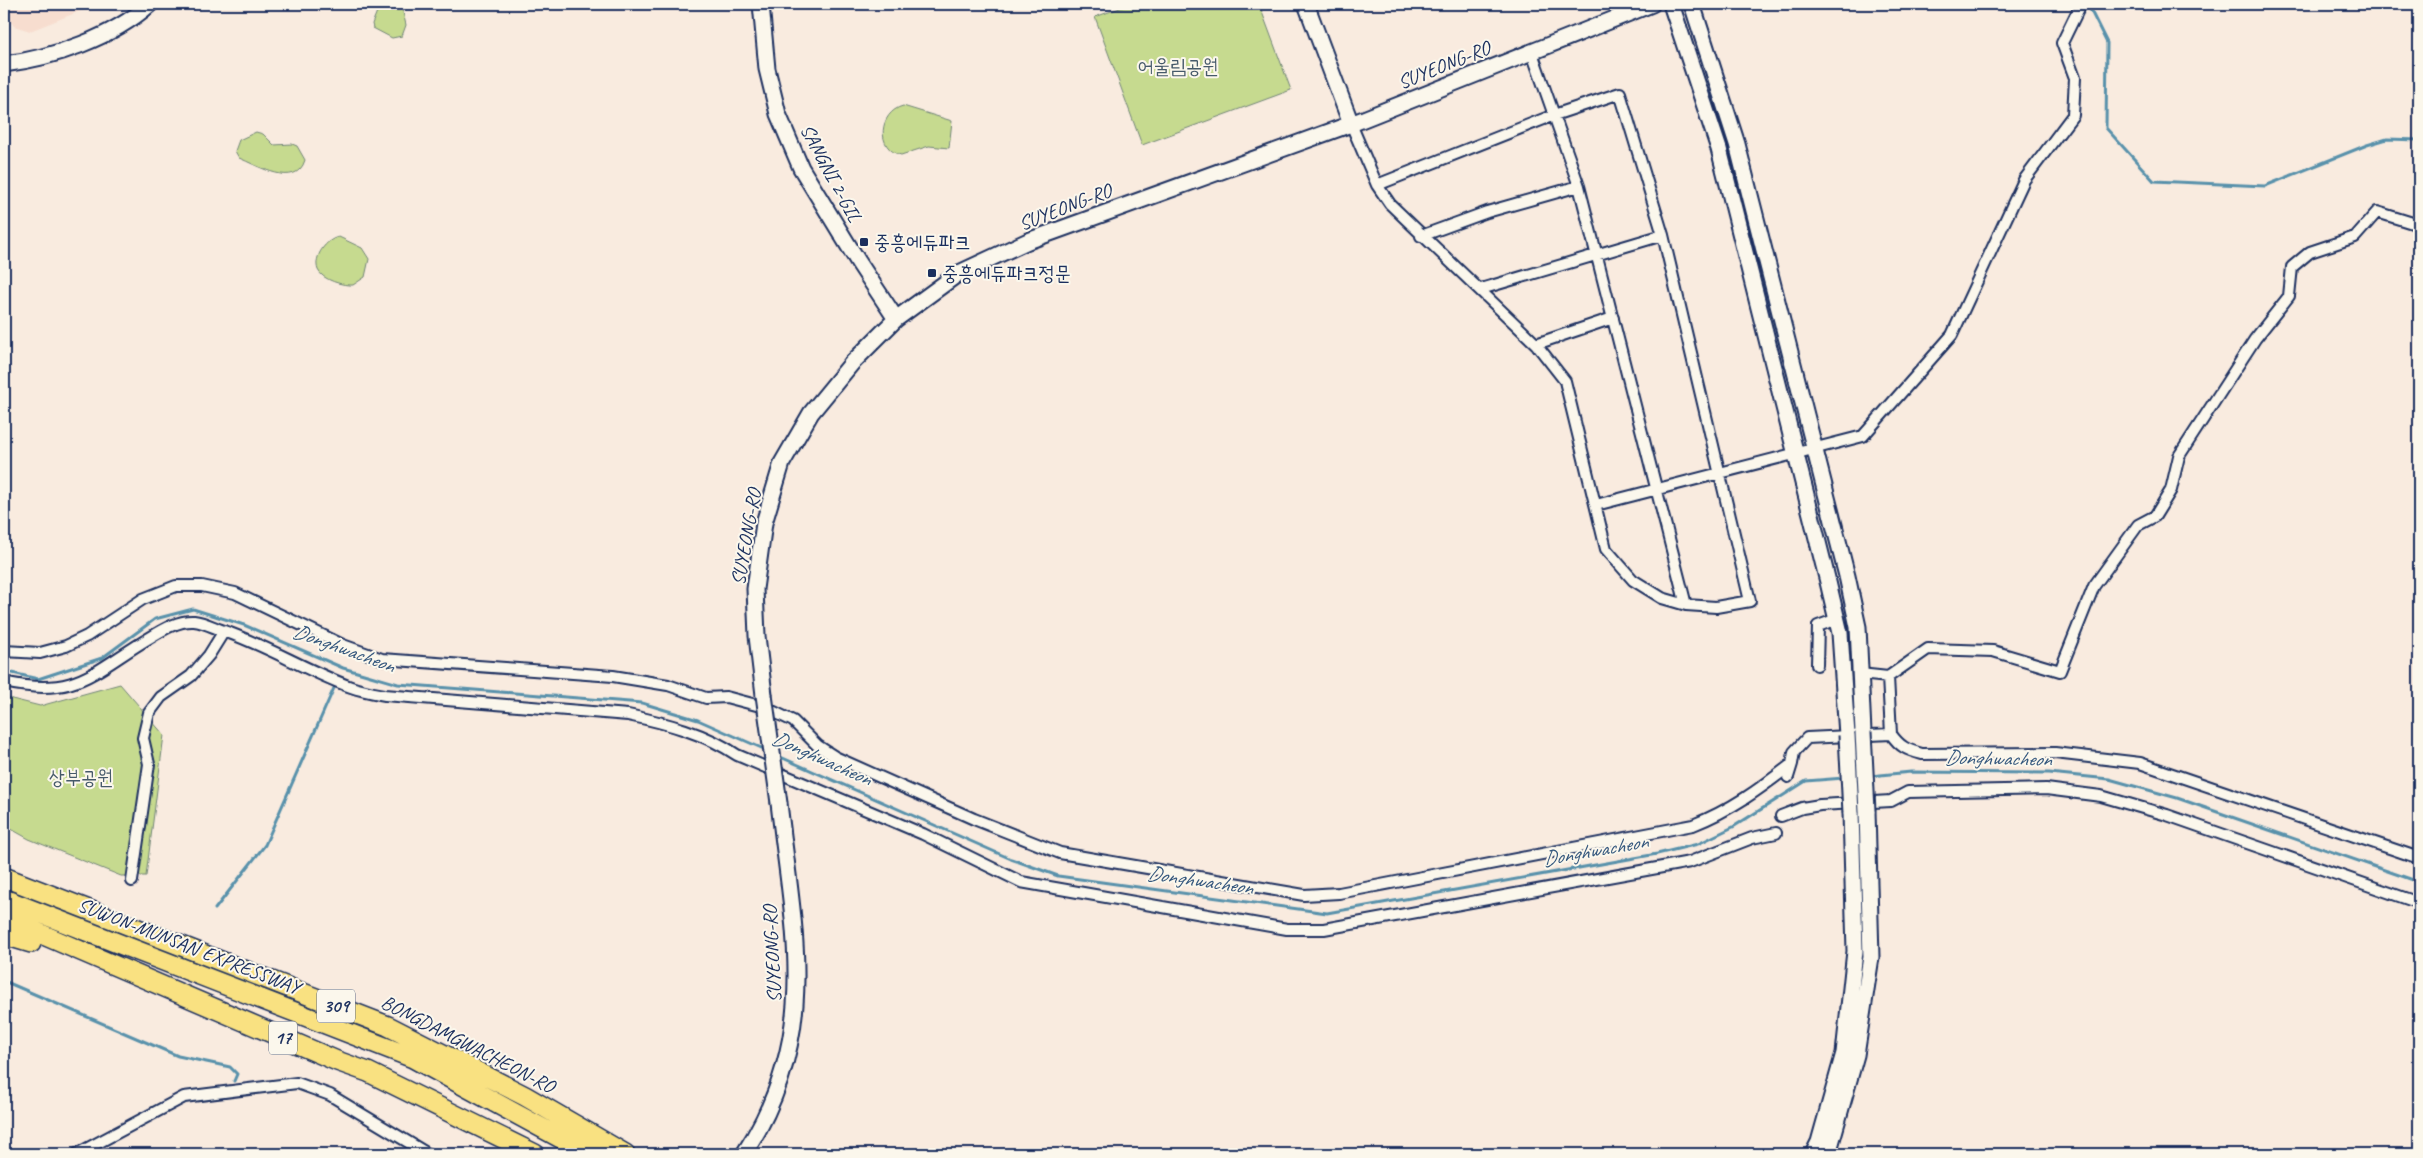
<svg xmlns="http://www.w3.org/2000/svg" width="2423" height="1158" font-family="Caveat,'Poor Story',sans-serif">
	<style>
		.built { fill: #f7ddcf }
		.green { fill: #c6da8f; stroke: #708476 }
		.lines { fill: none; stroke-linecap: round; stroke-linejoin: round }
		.stream { stroke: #5991ab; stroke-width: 3 }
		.street-casing { stroke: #1b2f5e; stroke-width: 14 }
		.secondary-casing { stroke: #1b2f5e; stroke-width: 19 }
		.highway-casing { stroke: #1b2f5e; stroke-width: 22 }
		.street { stroke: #fbf7ec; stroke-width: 10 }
		.secondary { stroke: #fbf7ec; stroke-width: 15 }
		.highway { stroke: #f9e181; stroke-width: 19 }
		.secondary-bridge-casing { stroke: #1b2f5e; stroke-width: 19; stroke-linecap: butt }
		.secondary-bridge { stroke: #fbf7ec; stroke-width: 15 }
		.poi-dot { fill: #1b2f5e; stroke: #fbf7ec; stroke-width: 2 }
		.labels { text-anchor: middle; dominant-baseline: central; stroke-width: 4; stroke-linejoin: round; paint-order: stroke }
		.shield { fill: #fbf7ec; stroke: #5e6b89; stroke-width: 1 }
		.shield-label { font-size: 19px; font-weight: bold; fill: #1b2f5e }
		.street-label { font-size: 20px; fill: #1b2f5e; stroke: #fbf7ec }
		.park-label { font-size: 20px; fill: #465a6a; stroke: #fbf7ec }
		.poi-label { font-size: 20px; fill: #1b2f5e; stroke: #fbf7ec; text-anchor: start }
		.water-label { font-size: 21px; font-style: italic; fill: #35587e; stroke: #fbf7ec }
	</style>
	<rect width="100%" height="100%" fill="#f9ebdf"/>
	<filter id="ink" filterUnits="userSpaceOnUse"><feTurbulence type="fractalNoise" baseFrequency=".02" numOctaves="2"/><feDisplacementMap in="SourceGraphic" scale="10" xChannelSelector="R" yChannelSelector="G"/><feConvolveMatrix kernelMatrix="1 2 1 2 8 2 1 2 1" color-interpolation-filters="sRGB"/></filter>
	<g filter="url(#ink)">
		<path class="built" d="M12,4H98L30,31L14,26L5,14Z"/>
		<path class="green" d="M380,4H401L406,25L402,36L392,38L373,28L372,24Z
			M1131,4H1259L1291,90L1142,145L1095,17Z
			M903,106L952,121L949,148L929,146L901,155C875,149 879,112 903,106Z
			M256,132L263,134L274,145L292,144L297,146L305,160C296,190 257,165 239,158L235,151L239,140Z
			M339,237L362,248L369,259L365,277L353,285C344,286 322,280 318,270C313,257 326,239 339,237Z
			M120,684L164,735L146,876H121L29,839L4,825V697L40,706Z"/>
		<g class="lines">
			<path class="stream" d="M2083,4L2090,9L2107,43L2106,128L2154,181L2265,186L2367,145L2387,139L2419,140
				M4,671L38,679L102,658L155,619L193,609L244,625L343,668L398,684L642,703L698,720L766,750
				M776,755L1011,859L1058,876L1327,913L1657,854L1698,844L1733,827L1806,781L1844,778
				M1870,776L1911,772L2049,773L2109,779L2177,798L2419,882
				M215,909L265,845L334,688
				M4,981L178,1056L230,1067L237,1074L234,1081"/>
			<g class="street-casing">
				<path id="street" d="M1531,50L1579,186L1686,605
					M1351,124L1377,185L1390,204L1536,344L1565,381L1606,549L1633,580L1662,598L1686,605L1716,607L1750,601L1663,235L1620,93L1554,115L1377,185
					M1421,236L1487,212L1579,186
					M1481,289L1663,235
					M1536,344L1613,318
					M1596,505L1863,436L1952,335L2024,180L2073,115L2075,78L2062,43L2081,4
					M4,651L40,653L66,646L87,636L143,599L176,586H202L235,593L343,645L382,659L613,676L668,685L706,698L726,697L764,707L793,721L818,746L835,757L974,819L1060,853L1304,895L1339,893L1693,825C1731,810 1760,789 1792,764L1788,777
					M1817,665L1818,626L1837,619
					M1860,674L1888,677L1928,649L1993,651L2060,671L2094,586L2138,525L2155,516L2171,490L2179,456L2255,339L2289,296L2292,267L2310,252L2355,237L2377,212L2419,225
					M1888,677L1891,734
					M4,682C77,699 93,671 151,637C164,629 179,620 194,621C204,622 215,628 224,631
					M1792,764L1794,752L1807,738L1891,734C1900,747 1907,750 1922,754L2055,753L2140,763L2419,858
					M1781,816L1802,808L1820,805L1891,801L1908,792L2046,789L2101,796L2167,815L2419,903
					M132,881L149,764L143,738L149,713L161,697L191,676L209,655L224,631C268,646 307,671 351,687C362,691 374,693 385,695L628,715C666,723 705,733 737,755L923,834L1021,882L1287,929H1324L1690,862L1752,838L1776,833
					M77,1154L184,1097L297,1083L330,1095L428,1154"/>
			</g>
			<g class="secondary-casing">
				<path id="secondary" d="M761,4L767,69L778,114L801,168L859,263L896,319
					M1306,4L1351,124
					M1671,4L1719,149L1828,582L1840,633L1847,735
					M1692,4L1737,144L1847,576L1858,627L1863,732
					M4,64C53,58 112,38 150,4
					M764,695L757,636L755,589L764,523L782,463L811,413L852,363L896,319L959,273L1028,241L1351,124L1652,4
					M744,1154C821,1035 794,934 779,803
					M1813,1154L1819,1142L1844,1053L1855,951L1851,813
					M1828,1154L1856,1055L1871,957L1867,811"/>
			</g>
			<g class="highway-casing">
				<path id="highway" d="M4,877L388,1026L525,1096L625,1154
					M4,899L413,1058L590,1154
					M4,918L337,1061L368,1072L535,1154
					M4,935L31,943"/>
			</g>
			<use href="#street" class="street"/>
			<use href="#secondary" class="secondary"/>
			<use href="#highway" class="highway"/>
			<g class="secondary-bridge-casing">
				<path id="secondary-bridge" d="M764,695L779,803
					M1863,732L1867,811
					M1847,735L1851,813"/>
			</g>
			<use href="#secondary-bridge" class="secondary-bridge"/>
		</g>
	</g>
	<g class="poi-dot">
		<rect x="859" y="237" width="10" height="10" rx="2.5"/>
		<rect x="927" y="268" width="10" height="10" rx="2.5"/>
	</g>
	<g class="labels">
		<g class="shield">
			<rect x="317" y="989.5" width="38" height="33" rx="4"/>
			<rect x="269" y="1021.5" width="28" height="33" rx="4"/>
		</g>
		<g class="shield-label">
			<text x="336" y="1006">309</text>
			<text x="283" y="1038">17</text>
		</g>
		<g class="street-label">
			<text transform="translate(1444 65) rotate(-22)">SUYEONG-RO</text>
			<text transform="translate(831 173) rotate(62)">SANGNI 2-GIL</text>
			<text transform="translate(1065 207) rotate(-21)">SUYEONG-RO</text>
			<text transform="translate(746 537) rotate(-80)">SUYEONG-RO</text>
			<text transform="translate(189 946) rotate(21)">SUWON-MUNSAN EXPRESSWAY</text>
			<text transform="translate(772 954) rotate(-93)">SUYEONG-RO</text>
			<text transform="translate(468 1044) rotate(27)">BONGDAMGWACHEON-RO</text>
		</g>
		<g class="park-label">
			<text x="1178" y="66">어울림공원</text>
			<text x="81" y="777">상부공원</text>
		</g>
		<g class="poi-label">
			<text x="874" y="242">중흥에듀파크</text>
			<text x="942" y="273">중흥에듀파크정문</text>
		</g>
		<g class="water-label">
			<text transform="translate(344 648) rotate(20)">Donghwacheon</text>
			<text transform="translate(822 758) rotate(24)">Donghwacheon</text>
			<text transform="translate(1998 758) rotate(1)">Donghwacheon</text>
			<text transform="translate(1595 850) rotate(-10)">Donghwacheon</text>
			<text transform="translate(1200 880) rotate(8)">Donghwacheon</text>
		</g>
	</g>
	<rect width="2423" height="1158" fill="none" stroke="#fbf7ec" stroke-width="20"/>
	<rect x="10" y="10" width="2403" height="1138" fill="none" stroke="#1b2f5e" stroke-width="2" filter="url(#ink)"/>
</svg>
